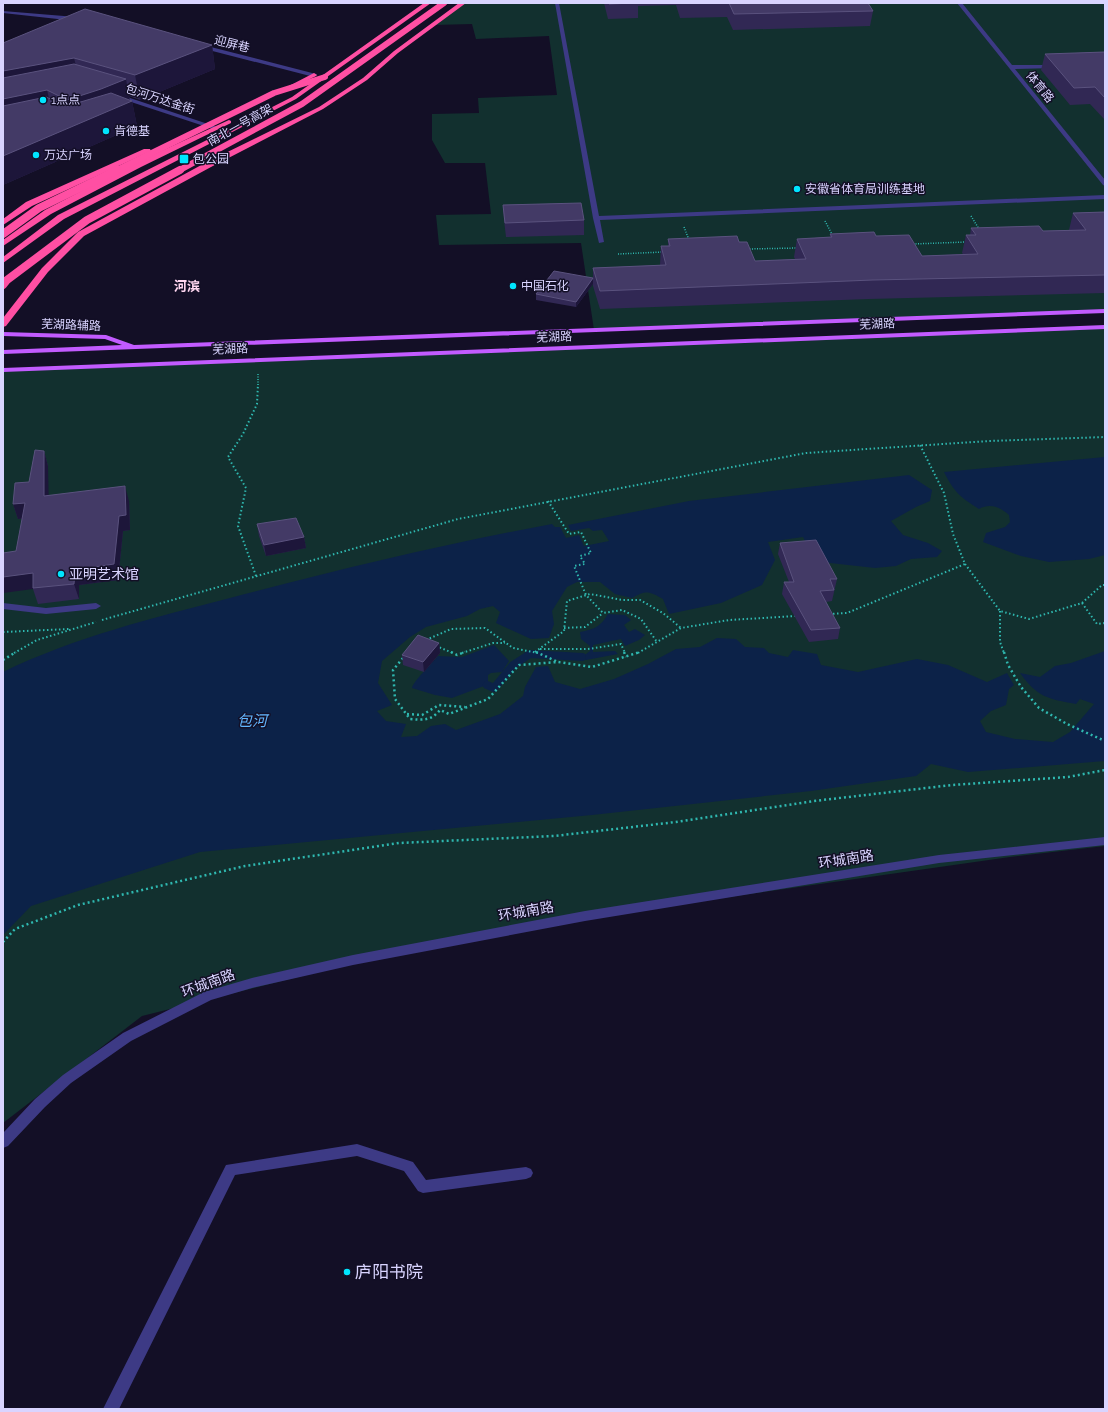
<svg xmlns="http://www.w3.org/2000/svg" width="1108" height="1412" font-family="Raleway,'Noto Sans SC',sans-serif">
	<style>
		.green { fill: #12302f }
		.water { fill: #0c2248 }
		.lines { fill: none; stroke-linecap: round; stroke-linejoin: round }
		.stream { stroke: #0c2248; stroke-width: 8 }
		.path-far2 { stroke: #2fb8b0; stroke-width: 1.5; stroke-dasharray: 1 1.5; stroke-linecap: butt }
		.path-far1 { stroke: #2fb8b0; stroke-width: 2; stroke-dasharray: 1.5 2.5; stroke-linecap: butt }
		.path { stroke: #2fb8b0; stroke-width: 2.5; stroke-dasharray: 2 3; stroke-linecap: butt }
		.minor { fill: #3d3a85; fill-rule: evenodd }
		.major { fill: #c25bff; fill-rule: evenodd }
		.highway { fill: #ff4fa3; fill-rule: evenodd }
		.highway-bridge-far1 { stroke: #ff4fa3; stroke-width: 6 }
		.highway-bridge { stroke: #ff4fa3; stroke-width: 8 }
		.wall { fill: #312854 }
		.shaded-wall { fill: #1d163a }
		.building { fill: #433a66; stroke: #5a527e }
		.poi-dot { fill: #00e5ff; stroke: #130f26; stroke-width: 1.5 }
		.labels { text-anchor: middle; dominant-baseline: central; stroke-width: 3; stroke-linejoin: round; paint-order: stroke }
		.far-street-label { font-size: 12px; fill: #d9d4ff; stroke: #130f26 }
		.far-poi-label { font-size: 12px; fill: #d9d4ff; stroke: #130f26; text-anchor: start }
		.far-neighbourhood-label { font-size: 13px; font-weight: bold; fill: #ffd6f0; stroke: #130f26 }
		.poi-label { font-size: 14px; fill: #d9d4ff; stroke: #130f26; text-anchor: start }
		.street-label { font-size: 14px; fill: #d9d4ff; stroke: #130f26 }
		.water-label { font-size: 15px; font-style: italic; fill: #62b6ff; stroke: #130f26 }
		.near-poi-label { font-size: 17px; fill: #d9d4ff; stroke: #130f26; text-anchor: start }
	</style>
	<rect width="100%" height="100%" fill="#130f26"/>
	<path class="green" d="M463,3H1105V311L594,330L581,243L439,245L436,215L491,214L485,163H445L432,140V114L479,113L478,98L557,95L549,36L476,39L472,24L433,25Z
		M1105,327V846L1010,857L474,933L142,1016L3,1123V370Z"/>
	<path class="water" d="M1105,457V555L1089,559L1049,562L1021,556L983,542L986,533L1005,527L1010,522L1009,515C1000,507 990,503 979,509C960,497 954,492 944,472Z
		M909,475L932,490L930,501L916,507L891,521L903,535L928,543L942,551L937,557L911,559L896,566L875,568L821,562L810,551L803,537L768,542L775,560L762,585L721,603L669,614L663,599C649,591 646,590 632,598L615,594L600,582H577L567,587L552,611L554,624L549,638L531,639L496,623L500,612L493,606L480,609L467,616L426,627L410,637L382,661L378,683L392,705L377,711L386,721L406,724L401,737L417,736L431,726L445,724L456,730L500,714L523,696L525,687L536,667L548,666L555,682L580,689L614,679L648,664L676,649L700,647L717,638L736,639L745,647L764,648L769,653L788,657L793,650L817,654L821,665L858,672L917,659L948,665L987,682L1007,673L1014,685L1009,689L1006,705L991,711L980,721L986,732L1015,739L1053,742L1070,732L1094,704L1080,699L1076,704C1048,699 1037,697 1020,673L1040,677L1055,666L1071,663L1105,651V761L968,772L931,764L916,776L811,791L592,815L200,852L31,906L3,935V672C75,637 153,618 230,598C337,570 444,544 552,524L555,527H560L566,538L579,535L584,546L609,541L602,530L593,531L589,528L571,531L568,525L689,501Z
		M608,614L625,615L631,620L624,625L629,632L635,629L645,635L639,640L625,646L621,639L593,645V652L615,651L618,654L586,660L582,657L590,651V646L581,639L580,632C595,629 600,627 608,614Z
		M494,645L509,661L502,672L491,673L488,675V683L484,686L452,698L435,695L412,688C412,683 433,662 438,656L462,657Z"/>
	<g class="lines">
		<path class="stream" d="M487,685L494,688L513,665L530,654L582,657"/>
		<path class="path-far2" d="M971,216L979,229
			M825,221L833,236
			M684,227L689,240
			M913,244L966,242
			M747,249L798,248
			M618,254L663,252
			M258,385V373"/>
		<path class="path-far1" d="M548,501L569,534L581,532L591,553L580,556L585,564L574,566L586,595L603,613L622,610L641,619L657,642
			M965,564L1000,611L1029,619L1082,603L1102,585H1105
			M256,576L238,526L246,488L228,457L243,434L257,404L258,384
			M1082,603L1097,624L1105,623
			M1000,611V642L1004,653
			M829,614L847,613L965,564L953,534L944,493L920,445
			M102,620L458,519L806,453L989,441L1105,437
			M564,628L585,627L603,613
			M3,632L69,629
			M426,640L451,629L485,628L513,648L538,653
			M436,646L453,653
			M540,649H588L621,644L625,653
			M535,652L564,631L567,601L590,594L622,600H640L663,613L681,628
			M14,653L37,640L96,622
			M462,653L493,643H505
			M638,653L681,628L729,620L796,616"/>
		<path class="path" d="M451,652L457,655L465,652
			M536,652L558,662
			M624,652L626,657
			M1004,652L1008,665L1021,687L1039,708L1067,724L1105,741
			M403,658L393,670L395,699L410,719C423,720 431,721 440,710L449,714L488,699L519,665L558,662L592,667L640,652
			M3,660L16,652
			M407,714L422,715L439,705L465,707
			M3,942L15,929L78,905L245,866L399,843L554,836L676,822L814,801L952,785L1068,777L1105,770"/>
		<path class="minor" d="M555,3H559L599,216L1105,195V199L600,220L604,242L599,243L593,218Z
			M957,3H962L1012,65H1057V67L1055,68L1015,69L1105,180V186L1103,185Z
			M3,11L76,17L79,19L76,21L3,13Z
			M199,44L316,74L317,75L314,77L197,47V45Z
			M118,94L217,127L218,128L213,129L116,97L115,96Z
			M3,603L46,608L96,603L101,606L96,609L46,614L3,609Z
			M1105,837V845L939,863L585,921L353,965L252,988L211,1000L131,1041L71,1083L45,1107L8,1146L3,1148V1133L35,1099L63,1075L123,1033L204,992L252,978L353,955L585,911L939,855Z
			M357,1144L413,1162L426,1180L526,1167L531,1169L533,1173L531,1177L526,1179L423,1193L418,1191L404,1171L357,1156L235,1175L119,1409H103L226,1165Z"/>
		<path class="major" d="M1105,309V313L3,354V350L122,345L105,339L3,336V332L106,335L134,345Z
			M1105,325V329L3,372V368Z"/>
		<path class="highway" d="M424,3H431L296,99L64,219L3,263V257L58,215L292,97Z
			M459,3H466L398,53L367,80L323,109L211,167L84,236L48,272L6,326L3,327V318L42,268L78,232L205,163L319,107L363,78L394,51Z
			M314,73L317,75L316,76L290,89L285,88Z
			M229,120L231,121V123L141,167L51,214L3,246V240L45,210L135,163Z
			M144,149H150L151,151L32,206L3,225V219L26,202Z"/>
		<path class="highway-bridge-far1" d="M115,171L274,93L325,77
			M178,171L302,104L444,3"/>
		<path class="highway-bridge" d="M3,234L39,208L117,170
			M3,285L7,280L87,220L180,170"/>
	</g>
	<path class="wall" d="M604,3H868L873,11L870,26L733,30L727,17L680,18L676,5L638,6V18L608,19Z
		M3,43L212,45L215,69L140,100L129,96L130,100L132,101L137,126L3,185Z
		M1105,52V120L1090,104L1070,105L1041,70L1045,54Z
		M503,205L584,220V235L506,237L504,220Z
		M1105,212V293L869,299L600,309L593,286V284L576,307L536,300V294L593,278V268L660,265L661,246H668V239L739,242L755,261L795,259L794,257L797,239L830,237V234L876,236L922,256L963,254L962,253L966,235H970L971,228L1043,231L1069,230L1073,213Z
		M44,451L48,466V495L129,501L130,530L123,531L118,580L79,585V599L38,604L33,589L16,551L22,519H18L13,504L29,482Z
		M257,524L304,537L306,548L266,556L259,536Z
		M780,543L837,579L832,601L826,602L840,628L838,639L809,642L782,594L784,582H789L778,554Z
		M439,643L440,653L424,672L403,665L402,655Z"/>
	<path class="shaded-wall" d="M212,45L215,69L140,100L135,75Z
		M74,58L80,82L3,96V71Z
		M126,79L130,102L132,101L137,126L3,185V156L73,124L67,100Z
		M47,90L53,115L3,125V99Z
		M593,279V284L576,307V302Z
		M44,451L48,466L49,511L44,496Z
		M125,486L129,501L130,530L123,531L118,580L79,585V599L74,584L75,570L119,516Z
		M25,503L30,518L18,519L13,504Z
		M304,537L306,548L266,556L264,545Z
		M33,573V589L3,593V577Z
		M439,643L440,653L424,672L423,662Z"/>
	<path class="building" d="M609,3H635L609,4Z
		M729,3H868L873,11L734,14Z
		M85,9L212,45L135,75L74,58L3,71V43Z
		M1105,52V98L1095,87L1074,88L1045,54Z
		M74,64L126,79L101,89L67,100L47,90L3,99V78Z
		M111,93L132,101L3,156V106L46,97L67,106Z
		M581,203L584,220L505,223L503,205Z
		M1105,212V275L873,280L600,291L593,268L666,265L661,246H670L668,239L737,236L739,242H747L755,261L806,259L797,239L832,237L830,234L874,232L876,236L909,235L922,256L978,254L966,235H976L971,228L1039,226L1043,231L1086,230L1073,213Z
		M554,271L593,278L576,302L536,294Z
		M35,450L44,451V496L125,486L126,515L119,516L114,564L75,570L74,584L33,588V573L3,577V553L16,551L25,503L13,504L15,483L29,482Z
		M296,518L304,537L264,545L257,524Z
		M816,540L837,579H830L834,590L820,591L840,628L811,630L784,582H794L780,543Z
		M418,635L439,643L423,662L402,655Z"/>
	<g class="poi-dot">
		<circle cx="43" cy="100" r="4"/>
		<circle cx="106" cy="131" r="4"/>
		<circle cx="36" cy="155" r="4"/>
		<rect x="179" y="154" width="10" height="10" rx="2"/>
		<circle cx="797" cy="189" r="4"/>
		<circle cx="513" cy="286" r="4"/>
		<circle cx="61" cy="574" r="4"/>
		<circle cx="347" cy="1272" r="4"/>
	</g>
	<g class="labels">
		<g class="far-street-label">
			<text transform="translate(232 44) rotate(14)">迎屏巷</text>
			<text transform="translate(1040 87) rotate(51)">体育路</text>
			<text transform="translate(160 99) rotate(18)">包河万达金街</text>
			<text transform="translate(240 125) rotate(-29)">南北一号高架</text>
			<text transform="translate(877 324) rotate(-2)">芜湖路</text>
			<text transform="translate(71 325) rotate(2)">芜湖路辅路</text>
			<text transform="translate(554 337) rotate(-2)">芜湖路</text>
			<text transform="translate(230 349) rotate(-2)">芜湖路</text>
		</g>
		<g class="far-poi-label">
			<text x="51" y="100">1点点</text>
			<text x="114" y="131">肯德基</text>
			<text x="44" y="155">万达广场</text>
			<text x="193" y="159">包公园</text>
			<text x="805" y="189">安徽省体育局训练基地</text>
			<text x="521" y="286">中国石化</text>
		</g>
		<g class="far-neighbourhood-label">
			<text x="187" y="286">河滨</text>
		</g>
		<g class="poi-label">
			<text x="69" y="574">亚明艺术馆</text>
		</g>
		<g class="street-label">
			<text transform="translate(846 859) rotate(-9)">环城南路</text>
			<text transform="translate(526 911) rotate(-10)">环城南路</text>
			<text transform="translate(208 983) rotate(-20)">环城南路</text>
		</g>
		<g class="water-label">
			<text x="252" y="721">包河</text>
		</g>
		<g class="near-poi-label">
			<text x="355" y="1272">庐阳书院</text>
		</g>
	</g>
	<rect width="1108" height="1412" fill="none" stroke="#d9d4ff" stroke-width="8"/>
</svg>
